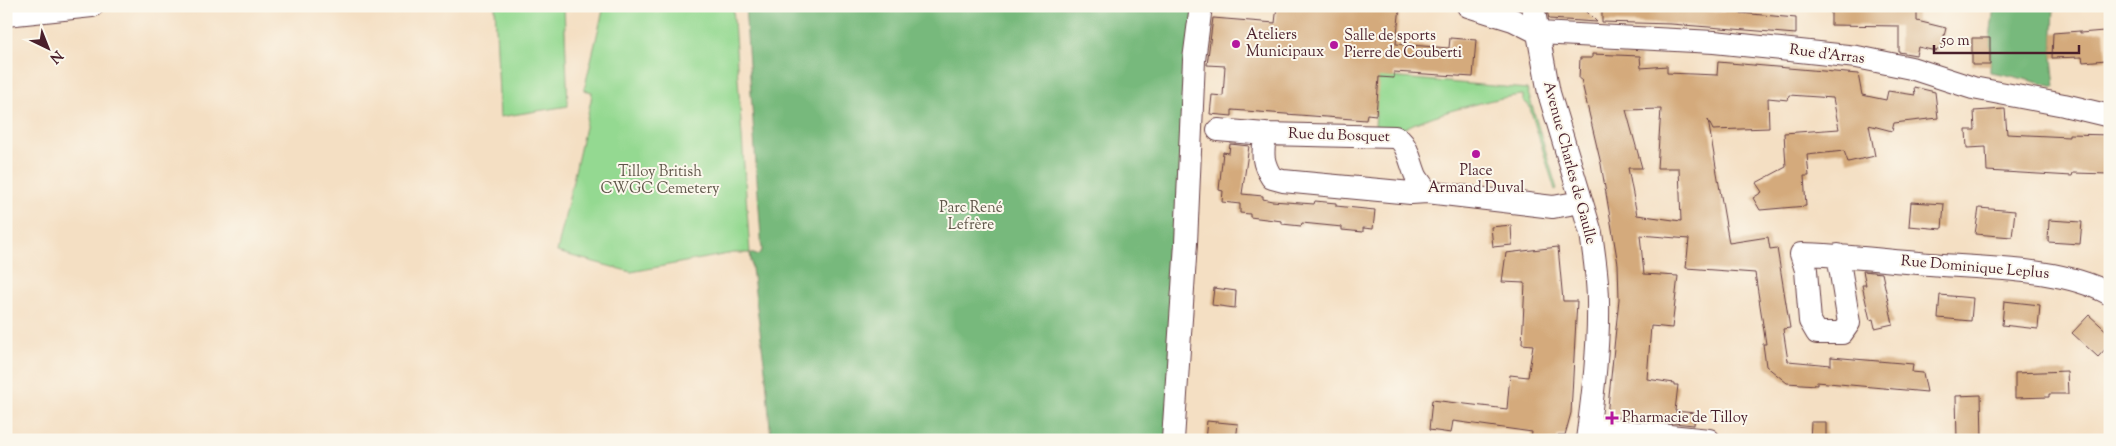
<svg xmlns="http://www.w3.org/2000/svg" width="2116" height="446" font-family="'Sorts Mill Goudy',serif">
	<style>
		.green { fill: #94d991; stroke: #6f7c5e }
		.forest { fill: #77b97b; stroke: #606c53 }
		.building { fill: #d4aa7b; fill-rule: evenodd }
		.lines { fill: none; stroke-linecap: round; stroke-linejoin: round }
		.minor-casing { stroke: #643c42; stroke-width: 24 }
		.minor { stroke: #fff; stroke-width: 22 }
		.poi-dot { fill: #b5179e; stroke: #fbf7ec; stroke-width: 2 }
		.labels { text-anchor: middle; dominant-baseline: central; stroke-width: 4; stroke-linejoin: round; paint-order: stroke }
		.poi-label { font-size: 15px; fill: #4a1f2b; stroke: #fbf7ec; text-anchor: start }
		.street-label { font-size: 15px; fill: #4a1f2b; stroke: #fbf7ec }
		.park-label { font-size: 15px; fill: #60574a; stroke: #fbf7ec }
	</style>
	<rect width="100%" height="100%" fill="#fbf7ec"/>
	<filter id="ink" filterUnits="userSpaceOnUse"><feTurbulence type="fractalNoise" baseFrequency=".02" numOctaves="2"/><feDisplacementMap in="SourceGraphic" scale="10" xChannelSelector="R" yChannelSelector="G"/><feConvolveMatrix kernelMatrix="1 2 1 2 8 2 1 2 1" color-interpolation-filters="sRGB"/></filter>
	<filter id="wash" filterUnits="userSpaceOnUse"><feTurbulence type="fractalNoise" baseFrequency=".0096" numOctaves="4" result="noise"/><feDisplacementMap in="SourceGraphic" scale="20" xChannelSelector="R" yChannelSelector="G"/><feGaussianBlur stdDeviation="1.12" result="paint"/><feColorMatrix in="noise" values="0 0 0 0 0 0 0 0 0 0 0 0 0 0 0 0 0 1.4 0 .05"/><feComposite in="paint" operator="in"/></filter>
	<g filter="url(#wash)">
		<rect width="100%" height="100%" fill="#f4dfc3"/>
		<path class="green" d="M495,6H564L568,106L500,117Z
			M604,6H733L750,253H733L631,272L557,252L591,100L592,92L584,90Z
			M1378,76L1527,89L1557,189L1555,190L1529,105L1523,101V95C1500,96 1420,117 1402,130L1375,127Z"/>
		<path class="forest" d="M745,6H1194L1169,440H771L766,377L750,253L757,255L762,251Z
			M1994,6H2054L2052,58L2055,87C2033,82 2013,75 1990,72V38Z"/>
		<g id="blocks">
			<path class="building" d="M1277,6H1400L1396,44L1449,48L1450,38L1476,40L1473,77L1394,72V78L1379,77L1376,115L1367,114L1366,120L1232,110V116L1210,114L1212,95L1223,96L1225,66L1207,65L1213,18L1275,23Z
				M1546,6H1581L1597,22L1549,19Z
				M1602,6H1682V9L1724,12V6H1741L1740,13L1796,18V34L1671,24L1602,22Z
				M1831,6H1917V21L1946,28L1941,48L1936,51L1918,47L1916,55L1899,52V26L1831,25Z
				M2080,31V33L2104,31L2106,60L2083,62L2082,57L2052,58L2053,33Z
				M1972,38H1990V65H1972Z
				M1592,54L1640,56L1641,68L1667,66V73L1717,75L1718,62L1858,74L1862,95L1886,100L1888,91L1915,95L1914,87L1935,92L1938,118L1894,123L1892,131L1869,125L1875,156L1848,162L1844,151L1807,155L1809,176H1804L1806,206L1760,210L1753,198L1762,192L1756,183L1786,167L1784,133L1839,129L1833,98L1789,95L1788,100L1768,98L1769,128L1713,130L1708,120L1729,243L1768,237L1770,249L1777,248L1790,328L1783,329L1788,361L1831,365V357L1913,364L1912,372L1923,373L1927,392L1817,382V385L1787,383L1766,366L1763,344H1766L1755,273L1686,268L1689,239L1640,235L1644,274L1678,276L1672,328L1651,326L1647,379L1674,383V385H1678L1675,411L1695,413L1694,425L1607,416L1619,299L1618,264L1601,164L1581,79H1579L1580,58H1592ZM1661,109L1657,168H1679L1681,221L1637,215L1628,168H1642L1626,110Z
				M2005,109L2007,134L2069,137V134L2110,135V174L2073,173L2072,176L1987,171L1986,147L1967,148L1966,130H1975L1974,111Z
				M1230,144L1249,146L1242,194L1263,196V199L1272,201L1314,204L1315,201L1336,203V206L1375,210L1373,229L1363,228V232L1342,230V227L1302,223L1301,226L1282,224V221L1250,217V214L1240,213V204L1222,202L1223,191L1219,190L1223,152L1229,153Z
				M1911,202L1944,204L1942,229L1909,226Z
				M1979,208L2015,211L2012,237L1975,234Z
				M2049,220L2082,222L2080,244L2048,242Z
				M1511,225L1512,245L1493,247L1491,227Z
				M1558,247L1563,301H1577L1571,413L1565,435H1558L1557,440H1531L1532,432L1453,421L1451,433L1429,430L1432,400L1507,409L1510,375L1528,377L1533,345L1522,344L1525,283L1502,282L1506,253Z
				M1863,271L1882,273L1893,324L1875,328L1873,319L1870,320L1862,285H1866Z
				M1214,288L1236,291L1235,308L1212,305Z
				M1940,295L1973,298L1971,321L1938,318Z
				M2004,301L2040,305L2038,329L2002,325Z
				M2089,315L2110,334V344L2098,357L2072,333Z
				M2067,371L2068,394H2049V397L2015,398V373Z
				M1981,395L1982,439H1957L1956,396Z
				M1207,421L1238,424L1236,440H1205Z
				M1811,422H1826V440H1810Z"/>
		</g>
	</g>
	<g filter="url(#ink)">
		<use href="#blocks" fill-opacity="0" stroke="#643c42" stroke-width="1"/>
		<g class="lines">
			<g class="minor-casing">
				<path id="minor" d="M1468,6L1513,20L1539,33L1714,42L1857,57L1911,68L1973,88L2064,105L2110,116
					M1533,6L1549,93L1591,233C1594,255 1598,279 1598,302C1599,348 1593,394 1587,440
					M6,15L92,6
					M1218,130L1265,134L1395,137C1408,141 1411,167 1417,178C1420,183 1424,187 1427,192
					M1265,134C1263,153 1261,161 1272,178L1283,181L1411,193L1427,192L1553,207L1581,202
					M1838,255L1849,323L1842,333H1817L1810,321L1806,270L1801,254C1844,255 1887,261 1930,264C1987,269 2061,267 2110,294
					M1589,425L1610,430L1709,440
					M1173,440L1186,243L1194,60L1201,6"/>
			</g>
			<use href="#minor" class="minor"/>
		</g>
	</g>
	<g class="poi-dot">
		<circle cx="1236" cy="44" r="5"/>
		<circle cx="1334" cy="45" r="5"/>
		<circle cx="1476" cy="154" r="5"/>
		<path d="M1609.5 410.5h5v5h5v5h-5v5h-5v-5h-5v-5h5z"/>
	</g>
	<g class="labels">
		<g class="poi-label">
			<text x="1246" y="35">Ateliers<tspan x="1246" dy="17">Municipaux</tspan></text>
			<text x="1344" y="36">Salle de sports<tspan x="1344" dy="17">Pierre de Couberti</tspan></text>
			<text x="1476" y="171" text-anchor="middle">Place<tspan x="1476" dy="17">Armand Duval</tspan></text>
			<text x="1622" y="418">Pharmacie de Tilloy</text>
		</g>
		<g class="street-label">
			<text transform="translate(1827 55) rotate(7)">Rue d'Arras</text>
			<text transform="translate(1339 136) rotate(2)">Rue du Bosquet</text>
			<text transform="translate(1569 163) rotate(75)">Avenue Charles de Gaulle</text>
			<text transform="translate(1975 268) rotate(5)">Rue Dominique Leplus</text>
		</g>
		<g class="park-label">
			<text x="660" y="172">Tilloy British<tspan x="660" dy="17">CWGC Cemetery</tspan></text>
			<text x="971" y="208">Parc René<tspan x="971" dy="17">Lefrère</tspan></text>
		</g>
	</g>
	<rect width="2116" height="446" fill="none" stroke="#fbf7ec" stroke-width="25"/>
	<g transform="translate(48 48) rotate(137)" stroke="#fbf7ec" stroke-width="4" paint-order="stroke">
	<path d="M0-4L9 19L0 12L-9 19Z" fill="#4a1f2b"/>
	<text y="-8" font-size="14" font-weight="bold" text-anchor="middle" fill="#4a1f2b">N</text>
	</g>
	<path d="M1934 45v8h145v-8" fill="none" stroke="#4a1f2b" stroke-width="2.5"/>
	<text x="1941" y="45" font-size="15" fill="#4a1f2b" stroke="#fbf7ec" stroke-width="4" paint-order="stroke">50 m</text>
</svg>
